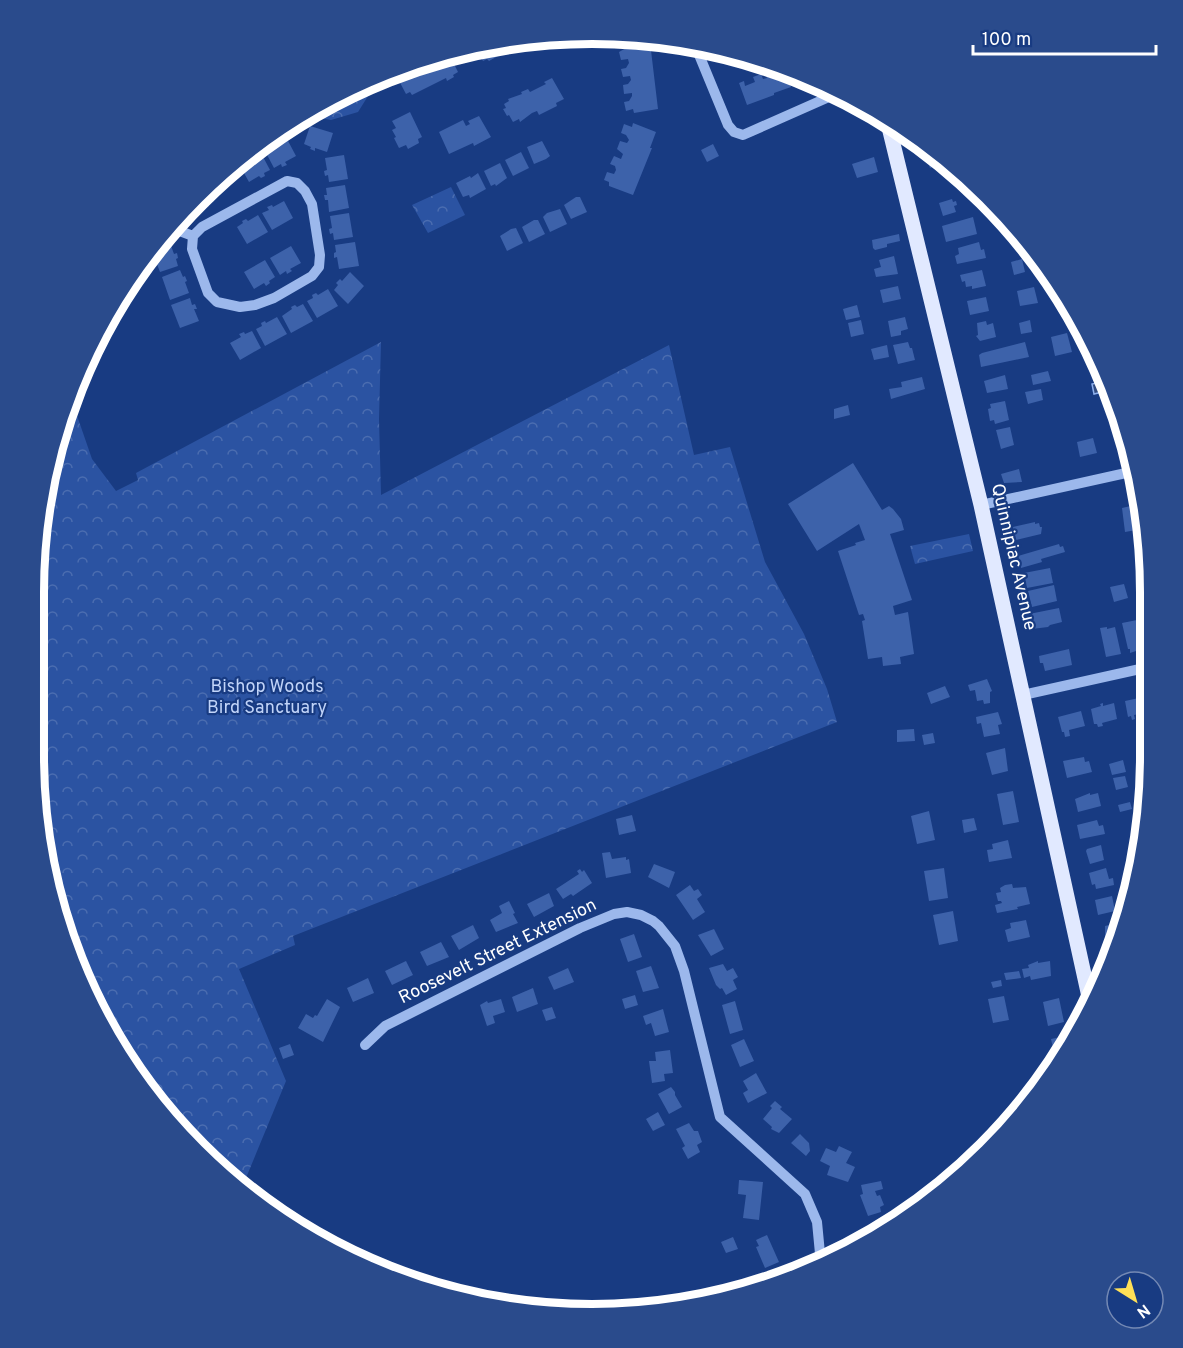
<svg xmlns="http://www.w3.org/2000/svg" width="1183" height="1348" font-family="Overpass,sans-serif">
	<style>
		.forest { fill: url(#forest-crowns) }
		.water { fill: #314b80; stroke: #8fb1ee; stroke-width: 1.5 }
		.building { fill: #3d62aa }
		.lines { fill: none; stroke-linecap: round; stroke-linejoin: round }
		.minor { stroke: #9cb8ec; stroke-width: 10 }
		.major { stroke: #e1e9ff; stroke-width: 15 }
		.labels { text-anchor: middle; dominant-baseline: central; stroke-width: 4.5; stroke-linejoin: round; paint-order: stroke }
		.street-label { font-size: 18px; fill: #fff; stroke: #183b82 }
		.park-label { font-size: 18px; fill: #c1d4f9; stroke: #183b82 }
		.rim { fill: none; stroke: #fff; stroke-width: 8 }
	</style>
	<defs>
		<pattern id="forest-crowns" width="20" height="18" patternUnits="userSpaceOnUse" patternTransform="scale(1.5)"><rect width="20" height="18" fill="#2b53a2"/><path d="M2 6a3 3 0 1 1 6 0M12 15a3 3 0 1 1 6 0" fill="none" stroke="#4b6db0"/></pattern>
	</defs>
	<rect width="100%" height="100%" fill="#183b82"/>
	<path class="forest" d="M380,77L358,112L331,120L305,115L345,90Z
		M451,187L465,215L428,233L412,205Z
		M381,342L379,419L381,495L669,345L694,455L730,447L765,562L804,634L827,689L837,722L293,936L295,945L239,969L286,1081L241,1190L171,1124L91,1004L52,901L33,756L44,483L73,404L92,459L116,491L138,480L136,473Z
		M969,534L973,551L915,564L910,546Z"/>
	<path class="water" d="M1106,381L1110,390L1094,394L1092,384Z"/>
	<path class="building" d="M531,38L532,40L523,44L522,42L497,54L498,56L489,61L487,59L483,61L476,47Z
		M650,42L658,109L634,113L633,109L626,111L624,102L629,101L632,96V93L624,94L623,85L628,84L631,80L630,76L623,77L621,69L626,68L629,63L628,59L621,60L619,52L626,48L625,44Z
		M449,54L458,72L453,75L454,77L447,81L446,78L412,95L410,92L406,94L397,77L431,59L432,62Z
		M778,66L779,72L783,70L782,68L807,79L790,85L791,87L774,93V95L747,105L739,83L744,81L745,86L755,82L753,77L761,74L763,79L767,78L766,76L771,74L769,69Z
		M552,78L564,99L556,103L557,106L539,115L537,111L532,113L520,122L519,119L513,122L509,115L507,116L503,109L506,108L504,104L509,101L508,99L522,94L521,92L528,89L530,92L546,84L544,82Z
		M410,112L422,137L418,139L419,143L408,149L406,145L399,148L394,138L396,137L392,130L396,128L392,121Z
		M479,116L491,137L474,146L473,143L449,154L439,132L463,120L466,126L470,124L468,121Z
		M633,123L656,132L650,148H652L633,195L609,186V182L604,180L607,172L614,174L616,170L615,166L610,164L614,156L621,159L623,154L617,149L620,141L627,143L629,140L626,135L621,133L624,124L632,127Z
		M310,126L333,133L327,152L315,148V151L310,149L311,147L304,144Z
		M287,139L296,156L285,162L287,165L282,167L281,164L274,168L265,151Z
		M542,141L550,156L546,159L534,164L527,147Z
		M713,144L719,156L707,162L701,150Z
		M930,150L944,160V162L930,168L925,152Z
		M521,152L529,168L513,176L505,160Z
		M261,153L270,170L264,173L265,176L261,178L259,176L249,182L239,164Z
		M344,155L348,179L329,182L328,175L325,176L324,171L327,170L325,158Z
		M874,157L878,172L857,178L852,164Z
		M500,163L507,178L496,186L495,184L491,186L484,171Z
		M478,173L486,189L470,198L469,195L463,197L456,183L470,176L471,178Z
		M345,185L349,208L329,212L328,200H325L324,195H327L326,188Z
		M208,189L214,201L208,204L209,206L205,209L203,206L193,212L190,206Z
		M576,197H580L587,212L571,219L564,205Z
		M952,199L953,202L956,201L957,205L954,206L956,212L943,216L939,203Z
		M284,201L293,218L272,230L262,213L269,210L267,207L272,205L273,207Z
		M560,209L567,224L550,232L543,217L547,213Z
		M349,213L353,237L334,240L333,233L330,234L329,229L332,228L330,216Z
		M258,215L268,232L247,244L237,227L243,223L242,221L246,219L248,221Z
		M973,217L977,234L946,242L942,226Z
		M534,220H538L545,234L529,242L522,227Z
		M516,228L523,243L507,251L500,236L511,229Z
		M899,234L900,241L887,244V247L875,250L873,248L872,240Z
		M355,242L359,266L339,269L337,257L334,258V253L336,252L335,245Z
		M979,242L981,250L984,249L986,258L957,264L955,256L959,254L958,248Z
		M170,243L174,254L177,253L178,258L176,259L178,266L160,272L152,251Z
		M291,246L301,263L290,269L292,271L287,274L286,271L280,275L270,258Z
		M894,256L898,274L876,277L874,269L881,267L879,260Z
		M1022,259L1025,272L1014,275L1011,262Z
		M265,260L275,277L269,281L270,283L266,286L264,283L254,289L244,272Z
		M180,270L183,277L185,276L187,281L185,282L189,293L170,300L162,277Z
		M982,270L986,286L972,289V286L966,287L965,281L962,282L960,275Z
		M350,272L364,286L348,304L334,290L338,285L336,283L340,279L342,281Z
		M898,286L901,299L883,303L880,290Z
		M1034,287L1038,303L1020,306L1017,291Z
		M125,288L129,295L117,301L120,307L111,312L110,309Z
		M328,289L338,306L317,318L307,301L313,298L312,295L316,293L318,295Z
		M986,297L989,311L970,315L967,301Z
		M190,298L192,305L195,304L197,309H194L199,321L180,328L171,305Z
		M303,304L313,321L291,333L282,316L292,309L291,307L295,305L297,307Z
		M857,305L860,317L846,320L843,309Z
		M277,317L287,334L265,346L256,329L262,326L261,323L265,321L266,323Z
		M905,317L908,329L901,331V335L891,337L888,321Z
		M861,320L864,334L851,337L848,323Z
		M1030,320L1032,332L1021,334L1019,323Z
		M986,321L987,325L993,323L996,337L980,341L976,336L978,335L977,323Z
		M252,331L261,348L240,360L230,343L241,337L239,334L244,332L245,334Z
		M1067,333L1072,352L1055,356L1051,337Z
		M908,342L910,348H912L915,360L898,364L893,345Z
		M1025,342L1029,357L981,367L979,355L982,353Z
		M887,345L889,357L874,360L871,349Z
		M1048,371L1051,381L1033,385L1031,375Z
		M1005,375L1008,389L987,393L984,381Z
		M922,377L925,389L891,399L889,389L902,387L901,382Z
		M1041,389L1043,400L1028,404L1025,392Z
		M1005,401L1009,420L995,424L994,420L990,421L988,409L991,408L990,404Z
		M848,405L850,415L834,419V409Z
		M1010,427L1014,445L1001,449L996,430Z
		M1093,438L1097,453L1080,457L1077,442Z
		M853,463L882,510L889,506L893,509L901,519L904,530L890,534L912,600L893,606L895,615L908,612L914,654L900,657L901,664L883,666L882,657L868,659L862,621L865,620L863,614L859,615L838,551L856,545L855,543L865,540L859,524L817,551L788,504Z
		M1019,469L1022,482L1004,483L1001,474Z
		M1135,505L1136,509H1138L1142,529L1125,532L1122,508Z
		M1035,522V524L1039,523L1040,527H1042L1041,534L1016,540L1013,527Z
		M1059,544L1060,547L1063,546L1065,552L1041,559L1042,562L1021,568L1018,556Z
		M1050,568L1053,583L1027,588L1024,573Z
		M1124,584L1128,598L1114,602L1110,587Z
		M1054,585L1057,601L1032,607L1028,591Z
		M1059,608L1062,622L1050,625L1048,627L1032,629L1029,614Z
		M1137,620L1143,646L1138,647L1139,650L1130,653V649H1128L1122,623Z
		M1107,627V629L1115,627L1121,654L1106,657L1100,628Z
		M1069,649L1072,665L1045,671L1043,663H1040L1039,656Z
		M987,679L992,691L990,692V703L984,704L983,700L977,701L975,690L970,691L968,685Z
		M945,686L950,697L931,704L927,693Z
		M1148,696L1149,712L1134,715L1135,719L1132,720L1131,716L1128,717L1125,701Z
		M1103,703V706L1114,703L1117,719L1102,723L1103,726L1098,727L1097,724H1094L1091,709L1101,706L1100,704Z
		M1081,711L1085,726L1069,730L1070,736L1065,737L1064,732H1062L1058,717Z
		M998,712L1002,724L998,725L1000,734L984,737L981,723L977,724L976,717Z
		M914,729L915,741L897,742V730Z
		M933,733L935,743L924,745L922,735Z
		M1005,748L1008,771L992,775L986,753Z
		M1084,757L1085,762L1089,761L1092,772L1067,778L1063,761Z
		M1123,760L1126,772L1112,775L1109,764Z
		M1125,776L1128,787L1116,790L1113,778Z
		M1013,791L1019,822L1003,825L997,794Z
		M1090,793V795L1098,793L1101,806L1078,812L1075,799Z
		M1130,802L1132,809L1120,812L1118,805Z
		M929,811L935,840L917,844L911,816Z
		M632,815L636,831L619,835L616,819Z
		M974,818L977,830L964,833L962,820Z
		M1097,820L1099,826L1103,825L1105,834L1080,839L1077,825Z
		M1008,840L1012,858L989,862L987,850L993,849L992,844Z
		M1101,845L1104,860L1090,864L1086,851L1087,849Z
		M610,852L612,859L626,857V860L629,859L631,873L606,878L602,853Z
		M654,864L675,872L669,888L648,877Z
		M944,868L948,898L929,901L924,871Z
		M1106,868L1109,879L1113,878L1114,885L1096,889L1095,884L1092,885L1089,873Z
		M580,869L582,872L584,870L592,883L573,896L571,894L563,899L556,889L579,874L577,871Z
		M1012,884L1013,888L1026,887L1030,904L1017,907L1018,909L997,913L995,905L1002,903L1001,901H998L996,893L1001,892L1000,888L1005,885Z
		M690,885L694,891L698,889L702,895L697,899L705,912L693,920L676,895Z
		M549,893L554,906L534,917L527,904Z
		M1112,896L1115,911L1098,915L1095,900Z
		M509,901L515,913L513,914L518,923L496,932L490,920L502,913L499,906Z
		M953,911L958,941L939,945L933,915Z
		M1026,920L1030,937L1008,942L1005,930L1011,928L1010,923Z
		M1123,922L1116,941L1109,943L1107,937H1105V926Z
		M473,925L479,938L459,950L451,936Z
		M714,929L724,949L711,956L698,935Z
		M634,934L642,957L628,962L620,939Z
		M441,942L449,957L427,966L420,952Z
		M406,961L413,975L392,985L385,971Z
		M1038,961V963L1050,961L1051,976L1031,980L1030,976L1024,978L1022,969L1029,968L1028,965Z
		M723,964L727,971L733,968L738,977L733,980L737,989L726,995L722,988L720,989L716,985L709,968Z
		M651,966L659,988L643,992L636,971Z
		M568,968L574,982L554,990L548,977Z
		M1019,971L1021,978L1006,980L1004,973Z
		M368,978L374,993L353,1002L347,988Z
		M1001,980L1002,986L993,988L991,982Z
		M533,988L538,1004L517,1012L512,997Z
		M635,995L638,1005L625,1009L622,999Z
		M1004,996L1009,1020L993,1023L988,999Z
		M1059,998L1064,1022L1048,1026L1043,1002Z
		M327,999L340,1007L323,1042L298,1028L306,1014L313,1018L315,1015L317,1016Z
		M501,999L505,1012L493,1016L495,1023L487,1026L480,1005L487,1001L488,1003Z
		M735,1001L743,1030L730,1034L722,1005Z
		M552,1007L556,1018L546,1021L542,1010Z
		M663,1009L669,1032L655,1036L651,1023L646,1025L643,1016Z
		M1066,1036L1068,1043L1056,1062L1051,1039Z
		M744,1039L754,1061L740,1067L731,1045Z
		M290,1044L294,1055L283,1059L279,1048Z
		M670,1050L673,1073L664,1074L665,1081L652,1083L649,1061H656L655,1052Z
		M756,1073L767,1093L748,1103L743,1093L748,1090L743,1081Z
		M671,1087L675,1092V1095L682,1107L669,1114L658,1094Z
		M775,1101L782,1107L780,1109L792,1119L779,1133L771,1129L772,1127L763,1119L772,1108L770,1106Z
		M658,1112L665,1125L653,1131L646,1119Z
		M689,1123L694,1131H698L702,1142L697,1145L700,1152L688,1159L682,1148L685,1146L676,1129Z
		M800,1134L809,1143L810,1151L806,1156L791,1143Z
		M839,1146L852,1152L846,1163L855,1167L848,1182L827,1175L830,1166L820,1161L826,1148L836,1152Z
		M739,1180L763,1182L759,1220L743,1218L746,1195L738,1194Z
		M881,1181L883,1189L875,1191L877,1196L880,1195L884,1205L880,1207L881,1212L868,1216L860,1195L863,1194L861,1185Z
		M863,1231L872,1235L856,1246Z
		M767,1235L779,1262L765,1268L756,1247L759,1246L756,1240Z
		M733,1237L738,1249L726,1253L721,1242Z"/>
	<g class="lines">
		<path class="minor" d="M695,45L728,125L734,132L743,135L838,93
			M287,181L297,183L305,191L312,204L320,255L319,267L312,276L274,298L255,305L240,307L217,302L208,293L192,249L193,236L202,227Z
			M169,227L193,236
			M981,505L1135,471
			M1023,695L1149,667
			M365,1045L385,1026L580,928L614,914L627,912L641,915L653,921L659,926L675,946L684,971L720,1117L805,1194L817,1222L821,1264"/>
		<path class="major" d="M887,119L981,505L1091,1006"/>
	</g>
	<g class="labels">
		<g class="street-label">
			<text transform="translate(1013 557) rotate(77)">Quinnipiac Avenue</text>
			<text transform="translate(498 952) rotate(-26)">Roosevelt Street Extension</text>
		</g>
		<g class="park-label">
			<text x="267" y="687">Bishop Woods<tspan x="267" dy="21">Bird Sanctuary</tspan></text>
		</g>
	</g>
	<path d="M0 0H1183V1348H0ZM592 44H592A548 548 0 0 1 1140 592V756A548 548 0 0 1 592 1304H592A548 548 0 0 1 44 756V592A548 548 0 0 1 592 44Z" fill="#2a4b8c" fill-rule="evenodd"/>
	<path class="rim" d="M592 44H592A548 548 0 0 1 1140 592V756A548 548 0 0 1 592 1304H592A548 548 0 0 1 44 756V592A548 548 0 0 1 592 44Z"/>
	<g transform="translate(1135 1300) rotate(143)"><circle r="28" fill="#183b82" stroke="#7489b4" stroke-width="1.5"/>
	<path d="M0-4.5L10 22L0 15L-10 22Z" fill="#ffe057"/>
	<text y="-9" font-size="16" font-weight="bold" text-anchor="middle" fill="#ffffff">N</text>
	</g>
	<path d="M973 45v9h183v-9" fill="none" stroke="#ffffff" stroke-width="3"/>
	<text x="982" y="45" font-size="18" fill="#ffffff" stroke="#183b82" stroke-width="4.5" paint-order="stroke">100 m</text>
</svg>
